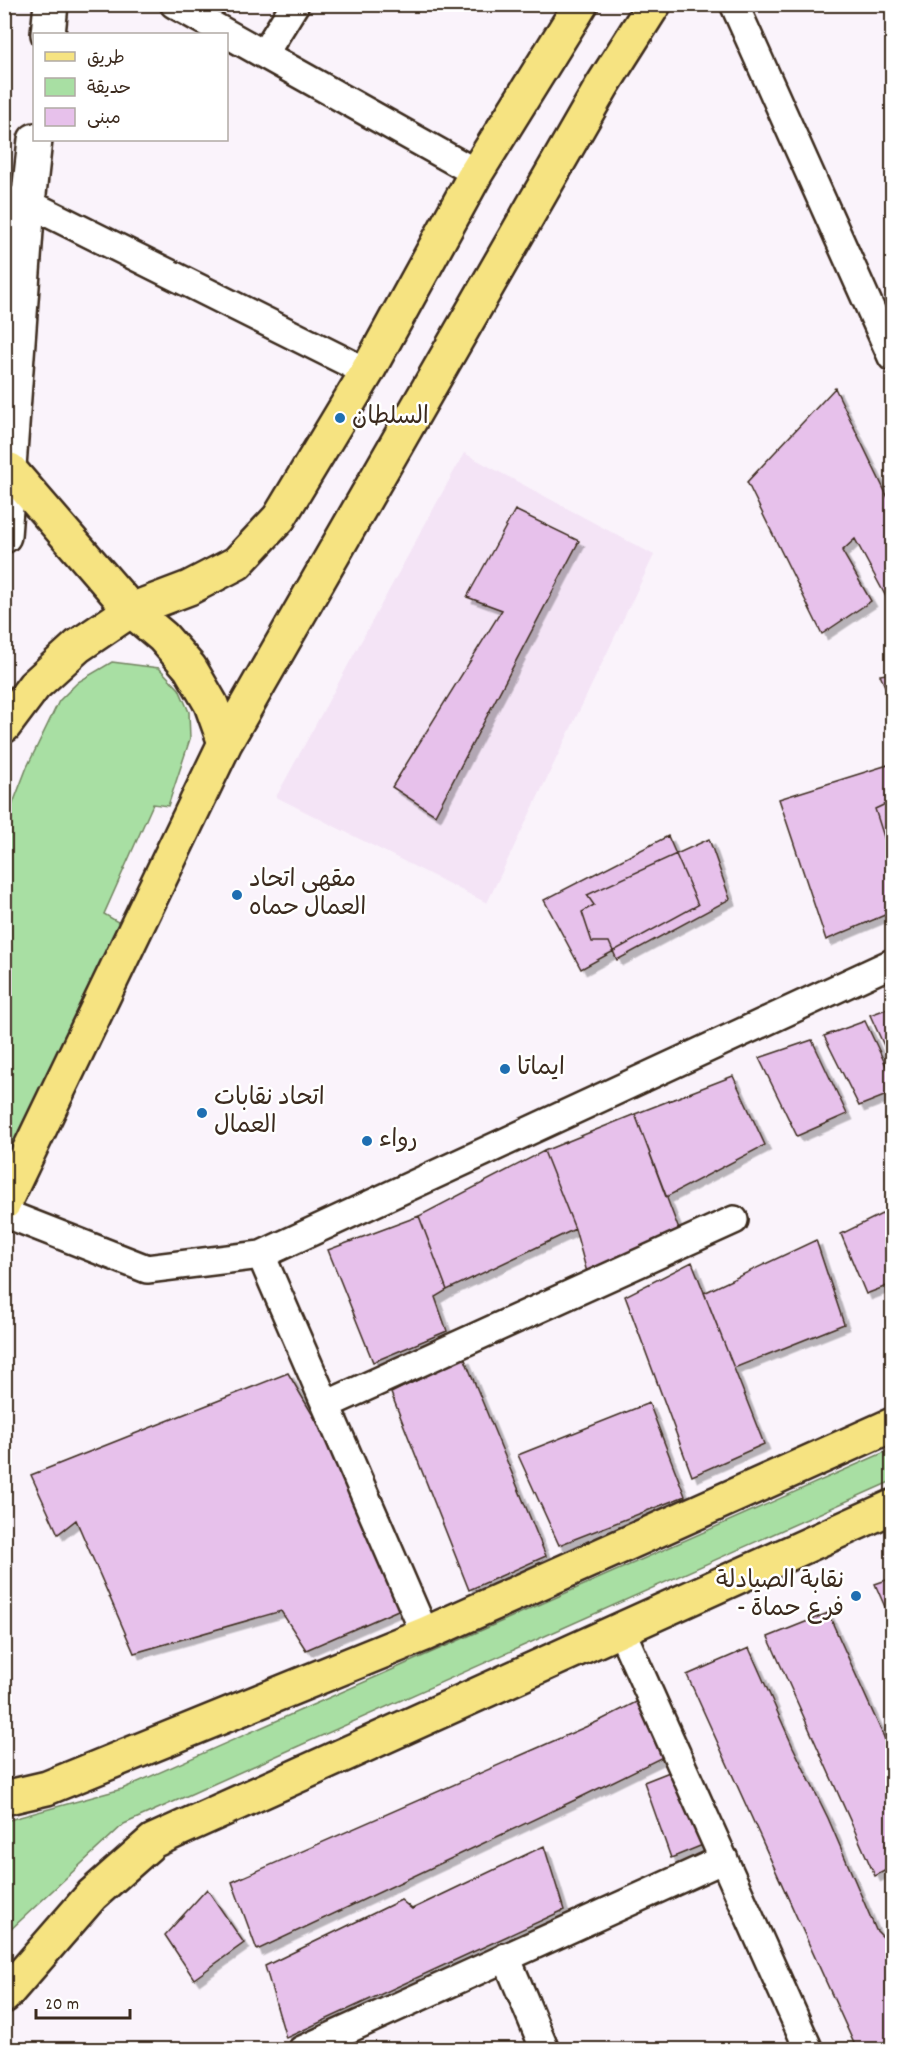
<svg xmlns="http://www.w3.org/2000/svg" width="897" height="2054" font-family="Dekko,'Playpen Sans Arabic',sans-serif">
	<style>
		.built { fill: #f4e4f6 }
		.green { fill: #a8dfa3; stroke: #728460; stroke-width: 1.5 }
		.building { fill: #e7c1eb; stroke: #3b2a1e; stroke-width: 1.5; filter: url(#shadow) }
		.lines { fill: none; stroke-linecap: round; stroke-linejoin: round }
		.street-casing { stroke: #3b2a1e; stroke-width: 32 }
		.secondary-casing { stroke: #3b2a1e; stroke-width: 38 }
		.primary-casing { stroke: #3b2a1e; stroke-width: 38 }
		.street { stroke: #fff; stroke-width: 27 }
		.secondary { stroke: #fff; stroke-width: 33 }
		.primary { stroke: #f6e381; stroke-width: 33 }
		.poi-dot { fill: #1f6fb2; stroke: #fff; stroke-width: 2 }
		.labels { text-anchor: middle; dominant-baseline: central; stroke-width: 5; stroke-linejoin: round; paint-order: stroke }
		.poi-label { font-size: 24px; fill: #3b2a1e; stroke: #fff; text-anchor: start }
	</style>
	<defs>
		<filter id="shadow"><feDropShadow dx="5.5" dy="5.5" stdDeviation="0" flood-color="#0004"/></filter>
	</defs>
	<rect width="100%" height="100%" fill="#faf3fb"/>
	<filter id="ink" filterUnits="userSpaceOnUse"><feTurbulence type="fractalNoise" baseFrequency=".0167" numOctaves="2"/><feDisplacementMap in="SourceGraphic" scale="12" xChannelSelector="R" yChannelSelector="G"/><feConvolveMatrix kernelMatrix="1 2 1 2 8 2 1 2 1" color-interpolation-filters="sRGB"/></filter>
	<g filter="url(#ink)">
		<path class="built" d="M464,453L654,555L487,903L276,797Z"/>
		<path class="green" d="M112,662L159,668L179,689L189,712L190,739L168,806L153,804L104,914L123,925L17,1144L5,1152L4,827L27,767L59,701L78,682Z
			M892,1449V1481L124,1824L7,1933L4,1924L5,1821L122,1789Z"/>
		<path class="building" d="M835,388L892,506V608L855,539L842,551L871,601L822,634L747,482Z
			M515,510L579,541L435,815L392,787L502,610L467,597Z
			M892,673V702L880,675Z
			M891,764L892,769V912L826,940L779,799Z
			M892,801V862L875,809Z
			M668,836L698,905L581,969L544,900Z
			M709,839L730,899L617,960L609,942H592L582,912L594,905L587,895Z
			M892,1007V1063L870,1015Z
			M865,1021L892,1078V1093L859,1106L824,1036Z
			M812,1040L847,1114L797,1136L759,1058Z
			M733,1076L765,1145L666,1197L635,1114Z
			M635,1114L681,1235L588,1276L575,1229L544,1151Z
			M544,1151L575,1229L447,1290L419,1216Z
			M892,1209V1284L866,1294L841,1234Z
			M419,1216L447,1290L435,1297L447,1331L373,1362L328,1250Z
			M816,1240L844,1324L734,1368L704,1293Z
			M692,1262L764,1444L692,1476L625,1296Z
			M464,1357L546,1556L469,1590L391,1393Z
			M288,1373L338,1458L405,1607L306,1650L281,1611L134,1653L76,1520L58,1534L31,1475Z
			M649,1403L685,1496L559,1545L518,1455Z
			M892,1578V1623L875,1584Z
			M828,1613L892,1755V1867L875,1876L768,1637Z
			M749,1648L793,1747L828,1818L876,1930L892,1946V2050H857L687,1675Z
			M650,1695L675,1751L575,1800L257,1950L232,1882L599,1721Z
			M682,1767L715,1840L671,1858L644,1782Z
			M544,1846L564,1910L286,2038L265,1966L401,1900L412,1909Z
			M207,1889L244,1943L194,1979L165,1935Z"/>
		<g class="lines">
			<g class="street-casing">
				<path id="street" d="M174,4L476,173
					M734,4L892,357
					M264,54L295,4
					M4,200L28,203L367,372
					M4,1213L147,1269L261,1255L892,963
					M261,1255L425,1634
					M326,1405L734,1220
					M621,1630L809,2050
					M506,1957L545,2050
					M302,2050L724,1859"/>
			</g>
			<g class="secondary-casing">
				<path id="secondary" d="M48,34L51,4
					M4,536L28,203L35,140"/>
			</g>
			<g class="primary-casing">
				<path id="primary" d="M10,470L131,610L163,637L190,668L211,704L225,743
					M4,726L34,686L78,646L131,610L189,588L237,563L279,518L367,372L476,173L581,4
					M4,1203L225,743L602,86L654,4
					M4,1798L47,1788L425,1634L892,1425
					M4,1996L92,1895L153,1841L892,1507"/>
			</g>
			<use href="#street" class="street"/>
			<use href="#secondary" class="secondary"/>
			<use href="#primary" class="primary"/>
		</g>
	</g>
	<g class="poi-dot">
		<circle cx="340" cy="418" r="6"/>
		<circle cx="237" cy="895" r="6"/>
		<circle cx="505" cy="1069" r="6"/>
		<circle cx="202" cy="1113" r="6"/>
		<circle cx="367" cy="1141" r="6"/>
		<circle cx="856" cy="1596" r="6"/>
	</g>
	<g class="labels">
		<g class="poi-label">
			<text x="352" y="418">السلطان</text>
			<text x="249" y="881">مقهى اتحاد<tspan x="249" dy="28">العمال حماه</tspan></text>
			<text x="517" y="1069">ايماتا</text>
			<text x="214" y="1099">اتحاد نقابات<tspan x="214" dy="28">العمال</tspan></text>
			<text x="379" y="1141">رواء</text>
			<text x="844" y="1582" text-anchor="end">نقابة الصيادلة<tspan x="844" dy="28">- فرع حماة</tspan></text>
		</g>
	</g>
	<rect width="897" height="2054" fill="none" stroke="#fff" stroke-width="24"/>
	<rect x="12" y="12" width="873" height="2030" fill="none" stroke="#3b2a1e" stroke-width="2" filter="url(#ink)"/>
	<rect x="33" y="33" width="195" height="108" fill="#ffffff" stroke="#b1aaa5" stroke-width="1.5"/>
	<rect x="45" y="52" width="30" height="9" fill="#f6e381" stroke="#b1aaa5" stroke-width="1.5"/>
	<text x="87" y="63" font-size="18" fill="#3b2a1e">طريق</text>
	<rect x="45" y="78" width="30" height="18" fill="#a8dfa3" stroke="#b1aaa5" stroke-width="1.5"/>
	<text x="87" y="93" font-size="18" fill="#3b2a1e">حديقة</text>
	<rect x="45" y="108" width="30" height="18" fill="#e7c1eb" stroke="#b1aaa5" stroke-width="1.5"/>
	<text x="87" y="123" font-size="18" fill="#3b2a1e">مبنى</text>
	<path d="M36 2009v9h94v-9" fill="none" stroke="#3b2a1e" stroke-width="3"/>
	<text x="45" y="2009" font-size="18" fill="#3b2a1e" stroke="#ffffff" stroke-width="4.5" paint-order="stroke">20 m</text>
</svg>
